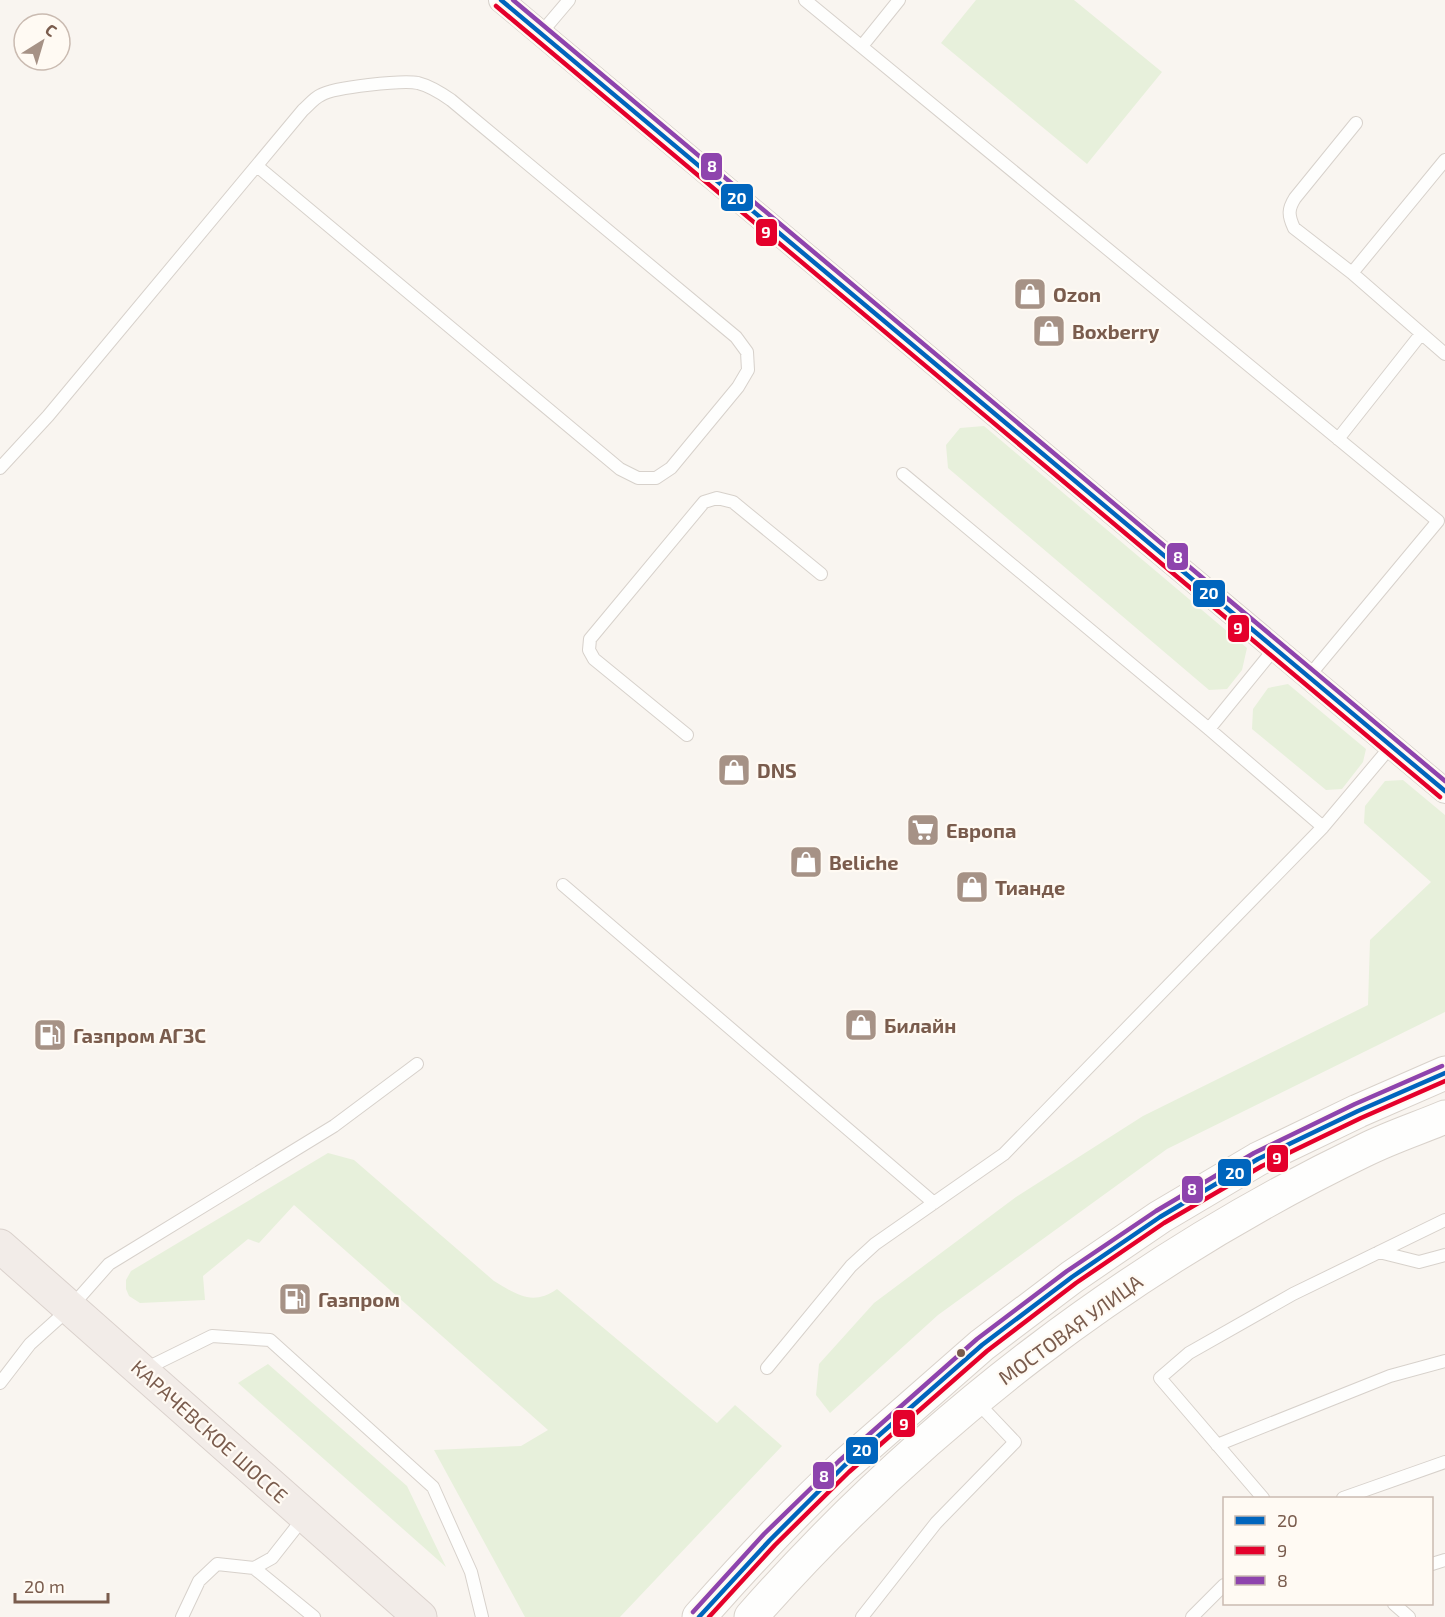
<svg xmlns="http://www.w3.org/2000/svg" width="1445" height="1617" font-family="'Exo 2',sans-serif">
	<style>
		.green { fill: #e7f0db }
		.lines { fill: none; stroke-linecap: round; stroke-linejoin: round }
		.service-casing { stroke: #d7d1cb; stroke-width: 14 }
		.minor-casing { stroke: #d7d1cb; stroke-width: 26 }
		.secondary-casing { stroke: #d9d2cb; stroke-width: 35 }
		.trunk-casing { stroke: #dad1cc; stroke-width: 35 }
		.service { stroke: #fefefd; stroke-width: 12 }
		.minor { stroke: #fefefd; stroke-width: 24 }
		.secondary { stroke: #fefefd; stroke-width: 33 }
		.trunk { stroke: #f2ece8; stroke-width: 33 }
		.bus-1-casing { stroke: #fffaf3; stroke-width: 9 }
		.bus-2-casing { stroke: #fffaf3; stroke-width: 9 }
		.bus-3-casing { stroke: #fffaf3; stroke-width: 9 }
		.bus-1 { stroke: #0065bd; stroke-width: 4.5 }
		.bus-2 { stroke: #e4002b; stroke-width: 4.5 }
		.bus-3 { stroke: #8e44ad; stroke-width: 4.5 }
		.bus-dot { fill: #7a5c4d; stroke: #fffaf3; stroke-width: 2 }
		.labels { text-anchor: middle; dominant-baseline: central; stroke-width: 4.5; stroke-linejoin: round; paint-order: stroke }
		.poi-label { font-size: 20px; font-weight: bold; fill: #7a5c4d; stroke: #fffaf3; text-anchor: start }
		.street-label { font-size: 20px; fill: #7a5c4d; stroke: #fffaf3 }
		.line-badge { stroke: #fffaf3; stroke-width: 2 }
		.badge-label { font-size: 16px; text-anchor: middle; font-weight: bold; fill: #fff }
	</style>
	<rect width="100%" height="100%" fill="#f9f5f0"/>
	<path class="green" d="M976,0H1074L1162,72L1087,164L941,43Z
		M984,426L1247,648L1242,670L1227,689L1209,690L948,468L946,445L960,428Z
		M1288,684L1366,749L1363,762L1342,789L1326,790L1252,729L1253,709L1268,688Z
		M1403,780L1445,815V1012L1167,1149L938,1315L830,1413L816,1395L819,1364L874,1303L1016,1197L1143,1116L1368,1005L1370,940L1431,882L1364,823L1365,806L1385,781Z
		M328,1153L354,1160L494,1281C517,1295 533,1306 557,1289L717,1423L735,1405L782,1446L620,1617H525L434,1450L521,1446L548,1430L294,1205L259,1243L248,1239L203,1276L205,1300L140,1303L129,1296L126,1289V1280L131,1271Z
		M268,1364L407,1486L446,1567L238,1383Z"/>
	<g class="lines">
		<g class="service-casing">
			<path id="service" d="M805,0L1438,521L1309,676
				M541,33L569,0
				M862,46L899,0
				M1445,160L1352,273L1445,354
				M1352,273L1294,228C1288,215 1288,209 1295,198L1356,123
				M1338,439L1421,334
				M0,468L48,416L303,110C308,106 314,98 321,95C334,87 403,80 418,83C430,86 441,93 451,100L736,337L747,352L748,370L738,387L671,468L656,478H638L620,469L257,166
				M1209,729L1275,648
				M687,735L594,659L589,650L590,639L704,502L717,498L733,502L821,574
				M1323,827L1392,745
				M563,885L934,1203
				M1379,1252L1419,1262L1445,1255
				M767,1368L851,1266L875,1244L1004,1154L1323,827L1209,729L903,474
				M143,1370L212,1336L270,1340L433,1487L471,1572L482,1617
				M0,1383L30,1344L70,1308L109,1264L334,1126L417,1064
				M1217,1445L1390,1376L1445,1361
				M1263,1498L1160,1378L1189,1353L1293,1294L1445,1220
				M1343,1498L1445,1462
				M1432,1564L1445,1560
				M254,1568L272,1558L305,1516
				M1394,1604L1409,1617
				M182,1617L199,1581L217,1564L254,1568L314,1617
				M862,1617L936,1523L1015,1442L976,1401
				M1192,1617L1224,1585"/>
		</g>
		<g class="minor-casing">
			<path id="minor" d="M501,0L1445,791"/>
		</g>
		<g class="secondary-casing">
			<path id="secondary" d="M699,1617C745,1565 793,1513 844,1466L982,1345L1072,1277L1160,1217L1258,1159L1358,1111L1445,1073
				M751,1617C922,1423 1132,1262 1365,1150C1391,1137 1419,1128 1445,1117"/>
		</g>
		<g class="trunk-casing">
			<path id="trunk" d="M0,1246L420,1617"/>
		</g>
		<use href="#service" class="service"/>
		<use href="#minor" class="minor"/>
		<use href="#secondary" class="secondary"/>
		<use href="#trunk" class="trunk"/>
		<g class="bus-1-casing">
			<path id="bus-1" d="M501,0L1445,791
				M699,1617L770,1540L844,1466L982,1345L1072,1277L1160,1217L1258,1159L1358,1111L1445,1073"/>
		</g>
		<g class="bus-2-casing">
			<path id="bus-2" d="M496,6L1440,797
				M709,1617L775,1545L849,1472L987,1351L1076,1283L1164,1223L1262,1166L1361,1118L1445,1081"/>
		</g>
		<g class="bus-3-casing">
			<path id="bus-3" d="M513,0L1445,781
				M693,1612L764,1534L839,1461L977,1339L1067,1271L1156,1211L1254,1153L1355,1104L1442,1066"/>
		</g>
		<use href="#bus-1" class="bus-1"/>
		<use href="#bus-2" class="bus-2"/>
		<use href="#bus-3" class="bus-3"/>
	</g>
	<defs>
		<g id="shop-square" transform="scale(1.725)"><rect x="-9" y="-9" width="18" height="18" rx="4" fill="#a69286" stroke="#fffaf3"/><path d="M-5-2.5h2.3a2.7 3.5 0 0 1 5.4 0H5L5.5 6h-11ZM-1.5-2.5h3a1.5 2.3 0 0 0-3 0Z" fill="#fff"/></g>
		<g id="supermarket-square" transform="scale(1.725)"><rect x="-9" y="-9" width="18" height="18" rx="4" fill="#a69286" stroke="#fffaf3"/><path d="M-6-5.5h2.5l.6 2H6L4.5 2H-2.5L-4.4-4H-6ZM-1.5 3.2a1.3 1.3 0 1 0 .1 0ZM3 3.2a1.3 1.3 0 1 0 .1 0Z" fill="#fff"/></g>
		<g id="fuel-square" transform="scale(1.725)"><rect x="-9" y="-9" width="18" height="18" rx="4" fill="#a69286" stroke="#fffaf3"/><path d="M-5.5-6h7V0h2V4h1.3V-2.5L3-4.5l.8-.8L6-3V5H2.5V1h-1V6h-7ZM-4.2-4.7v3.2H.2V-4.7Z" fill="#fff"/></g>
	</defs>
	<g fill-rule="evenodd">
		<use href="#shop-square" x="1030" y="294"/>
		<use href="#shop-square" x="1049" y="331"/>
		<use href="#shop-square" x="734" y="770"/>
		<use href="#supermarket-square" x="923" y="830"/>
		<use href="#shop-square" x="806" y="862"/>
		<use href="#shop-square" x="972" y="887"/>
		<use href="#shop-square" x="861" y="1025"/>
		<use href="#fuel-square" x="50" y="1035"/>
		<use href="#fuel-square" x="295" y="1299"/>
	</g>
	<circle class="bus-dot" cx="961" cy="1353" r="5"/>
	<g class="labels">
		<g class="poi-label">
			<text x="1053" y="294">Ozon</text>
			<text x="1072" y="331">Boxberry</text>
			<text x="757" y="770">DNS</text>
			<text x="946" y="830">Европа</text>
			<text x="829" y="862">Beliche</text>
			<text x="995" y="887">Тианде</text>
			<text x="884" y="1025">Билайн</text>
			<text x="73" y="1035">Газпром АГЗС</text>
			<text x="318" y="1299">Газпром</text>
		</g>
		<g class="street-label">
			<text transform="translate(1070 1329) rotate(-36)">МОСТОВАЯ УЛИЦА</text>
			<text transform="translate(210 1431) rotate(42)">КАРАЧЕВСКОЕ ШОССЕ</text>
		</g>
	</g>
	<g class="line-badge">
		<rect x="700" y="152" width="23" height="29" rx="6" fill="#8e44ad"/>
		<rect x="720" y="183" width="34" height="29" rx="6" fill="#0065bd"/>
		<rect x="755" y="218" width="23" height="29" rx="6" fill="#e4002b"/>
		<rect x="1166" y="542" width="23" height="29" rx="6" fill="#8e44ad"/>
		<rect x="1192" y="579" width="34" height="29" rx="6" fill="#0065bd"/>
		<rect x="1227" y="614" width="23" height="29" rx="6" fill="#e4002b"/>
		<rect x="1266" y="1144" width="23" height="29" rx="6" fill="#e4002b"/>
		<rect x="1217" y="1158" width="35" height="29" rx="6" fill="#0065bd"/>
		<rect x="1181" y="1175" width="23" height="29" rx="6" fill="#8e44ad"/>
		<rect x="892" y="1409" width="24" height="29" rx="6" fill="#e4002b"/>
		<rect x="845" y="1436" width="34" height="29" rx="6" fill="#0065bd"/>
		<rect x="812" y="1461" width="23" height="29" rx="6" fill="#8e44ad"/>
	</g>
	<g class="badge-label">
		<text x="712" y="172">8</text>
		<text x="737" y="204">20</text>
		<text x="766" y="238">9</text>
		<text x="1178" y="563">8</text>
		<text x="1209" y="599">20</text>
		<text x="1238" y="634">9</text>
		<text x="1277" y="1164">9</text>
		<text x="1235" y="1179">20</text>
		<text x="1192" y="1195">8</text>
		<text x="904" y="1430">9</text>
		<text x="862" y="1456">20</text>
		<text x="824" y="1482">8</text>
	</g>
	<rect x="1223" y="1497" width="210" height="108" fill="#fffaf3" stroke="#cabbb1" stroke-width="1.5"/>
	<rect x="1235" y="1516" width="30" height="9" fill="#0065bd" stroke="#cabbb1" stroke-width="1.5"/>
	<text x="1277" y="1527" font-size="18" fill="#7a5c4d">20</text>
	<rect x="1235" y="1546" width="30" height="9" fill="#e4002b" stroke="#cabbb1" stroke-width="1.5"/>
	<text x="1277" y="1557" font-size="18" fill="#7a5c4d">9</text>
	<rect x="1235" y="1576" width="30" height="9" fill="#8e44ad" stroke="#cabbb1" stroke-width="1.5"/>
	<text x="1277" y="1587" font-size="18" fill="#7a5c4d">8</text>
	<g transform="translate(42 42) rotate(37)"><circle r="28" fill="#fffaf3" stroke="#cabbb1" stroke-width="1.5"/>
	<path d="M0-4.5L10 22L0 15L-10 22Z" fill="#a69286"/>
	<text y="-9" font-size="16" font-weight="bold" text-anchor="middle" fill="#7a5c4d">С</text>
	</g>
	<path d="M15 1593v9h93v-9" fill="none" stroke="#7a5c4d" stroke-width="3"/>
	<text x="24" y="1593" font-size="18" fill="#7a5c4d" stroke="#fffaf3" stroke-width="4.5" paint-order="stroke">20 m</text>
</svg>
